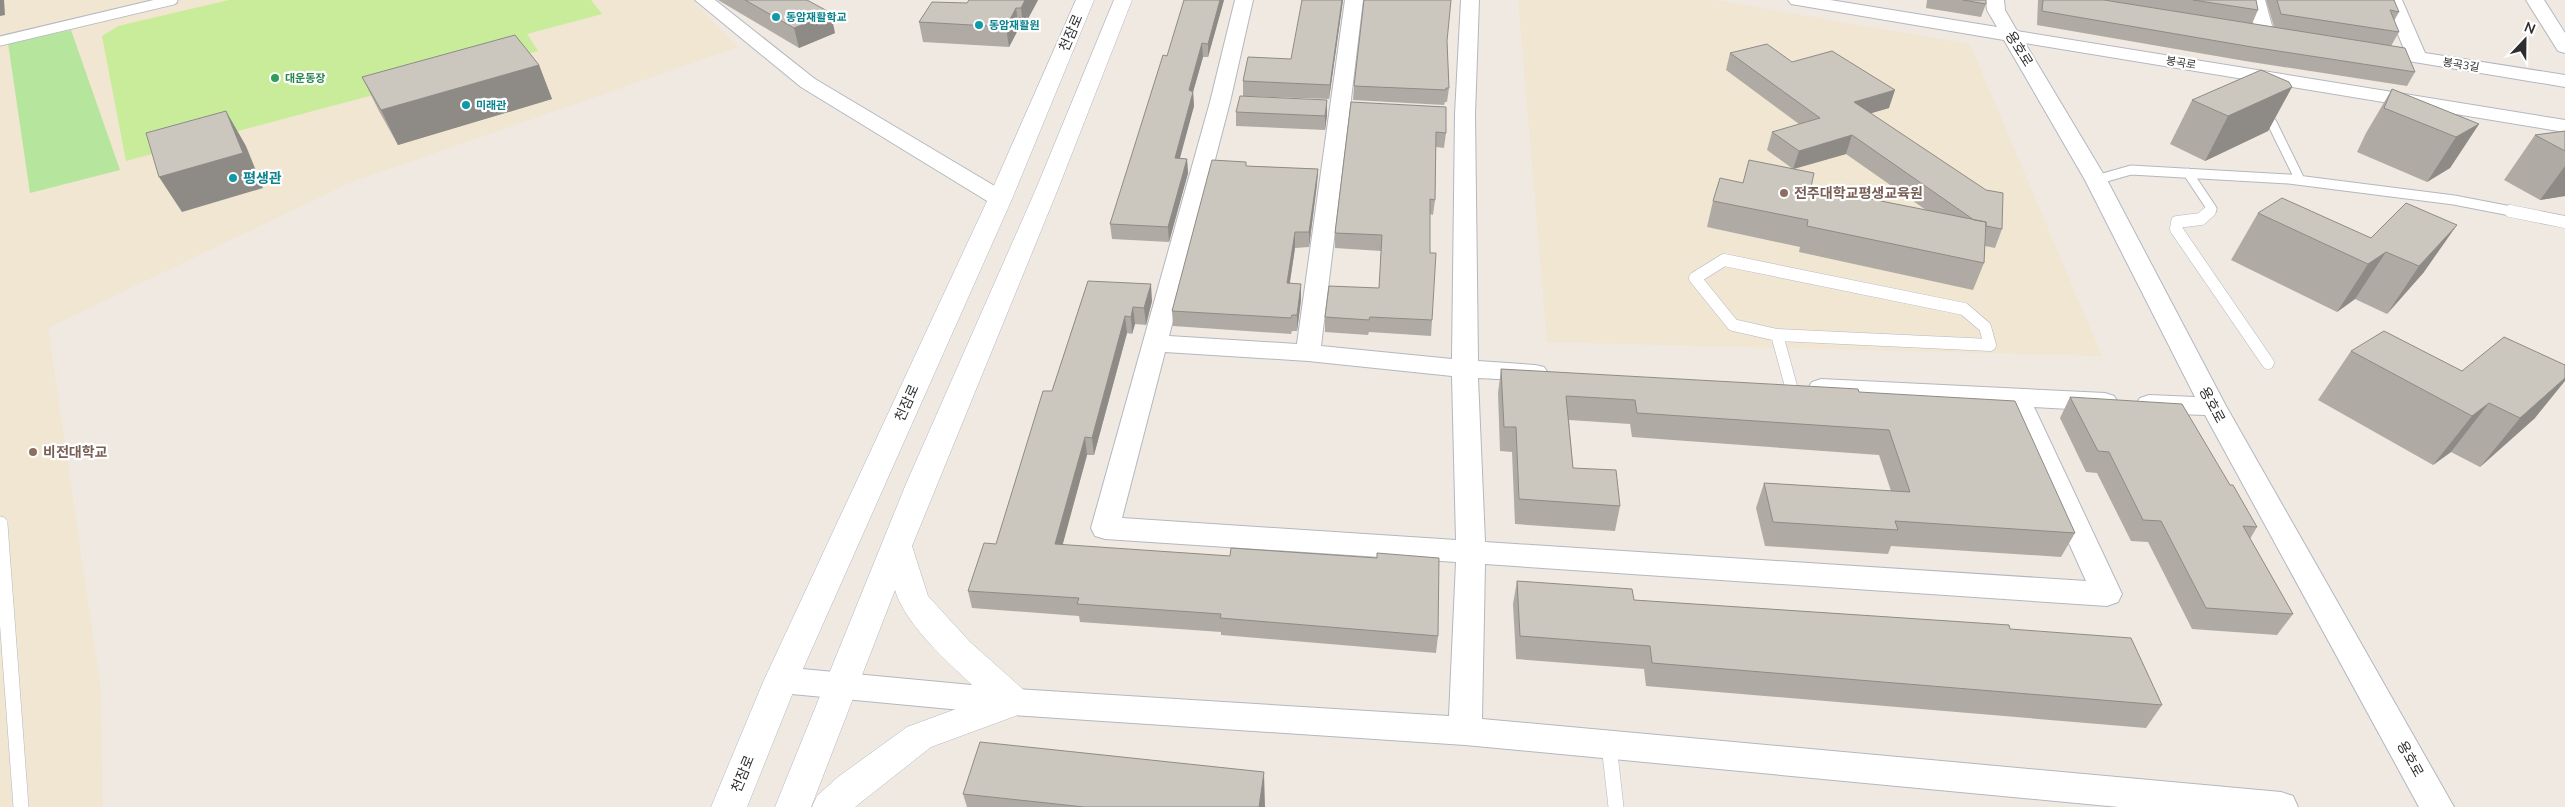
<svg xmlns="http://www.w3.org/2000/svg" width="2565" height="807" font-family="'Nunito Sans','Noto Sans KR',sans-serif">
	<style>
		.education { fill: #f0e6d1 }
		.green { fill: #b6e59e }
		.pitch { fill: #c9ec9a }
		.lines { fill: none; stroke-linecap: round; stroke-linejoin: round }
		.lane-far2-casing { stroke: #b4b7c1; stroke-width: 11 }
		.lane-far1-casing { stroke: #b4b7c1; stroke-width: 13 }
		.lane-casing { stroke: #b4b7c1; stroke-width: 16 }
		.street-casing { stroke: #b4b7c1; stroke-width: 2 }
		.secondary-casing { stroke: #b4b7c1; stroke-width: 1 }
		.lane-far2 { stroke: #fff; stroke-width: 9 }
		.lane-far1 { stroke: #fff; stroke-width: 12 }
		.lane { stroke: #fff; stroke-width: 15 }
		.street { fill: #fff; fill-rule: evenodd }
		.secondary { fill: #fff; fill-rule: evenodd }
		.wall { fill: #afaba4; fill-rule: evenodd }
		.shaded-wall { fill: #8e8b86 }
		.building { fill: #cbc7bf; stroke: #8e8b86 }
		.culture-dot { fill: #0f9aa8; stroke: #fff; stroke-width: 2 }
		.leisure-dot { fill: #2e9e5b; stroke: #fff; stroke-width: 2 }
		.education-dot { fill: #8d6e63; stroke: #fff; stroke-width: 2 }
		.labels { text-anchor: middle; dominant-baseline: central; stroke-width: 4.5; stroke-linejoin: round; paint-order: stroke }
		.far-culture-label { font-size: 11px; font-weight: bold; fill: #0d838f; stroke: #fff; text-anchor: start }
		.far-street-label { font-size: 11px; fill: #2e2e2e; stroke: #fff }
		.far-leisure-label { font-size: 11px; font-weight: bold; fill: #27864d; stroke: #fff; text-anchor: start }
		.street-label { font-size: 14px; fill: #2e2e2e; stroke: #fff }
		.culture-label { font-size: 14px; font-weight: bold; fill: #0d838f; stroke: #fff; text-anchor: start }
		.education-label { font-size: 14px; font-weight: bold; fill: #785e54; stroke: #fff; text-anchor: start }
	</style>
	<rect width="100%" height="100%" fill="#efe9e1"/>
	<path class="education" d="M0,0H692L738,47L349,183L48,328L101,690L103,807H0Z
		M1518,0H1714L1970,44L2102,356L1547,342Z"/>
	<path class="green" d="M71,30L120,170L30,193L8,43Z"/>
	<path class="pitch" d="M229,0H591L602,14L527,34L538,51L126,161L102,36L118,26Z"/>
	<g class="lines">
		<g class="lane-far2-casing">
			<path id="lane-far2" d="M0,41L173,0
				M2272,123L2300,180
				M2188,173L2212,209L2208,212
				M2096,180L2131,170L2289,179L2454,200L2516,212"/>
		</g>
		<g class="lane-far1-casing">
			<path id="lane-far1" d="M2210,211L2201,219L2177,222L2176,229L2268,363
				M2510,211L2565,222
				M1724,260L1964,309L1985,327L1990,345L1777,335L1733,325L1695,278Z
				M1777,335L1791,386"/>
		</g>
		<g class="lane-casing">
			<path id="lane" d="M0,524L21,807
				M1609,745L1616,807"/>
		</g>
		<g class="street-casing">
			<path id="street" d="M695,0H715L815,79L1008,194L1011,199L1008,204L1000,206L992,204L801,87Z
				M1235,0H1253L1230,102L1169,336L1297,344L1345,0H1363L1321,346L1452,359L1455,114L1461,0H1479L1475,114L1478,361L1535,365L1544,367L1548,373L1544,379L1535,381L1478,378L1485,542L2086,581L2007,406L1821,397L1812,394L1808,388L1812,382L1821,379L2105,393L2114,396L2118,402L2114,408L2105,411L2034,407L2122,594L2118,602L2107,606L1485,564L1482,719L2281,792L2293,796L2298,807H2119L1465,745L1014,715L781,693L770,689L765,680L770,671L781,667L1014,689L1449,716L1456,562L1105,539L1095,536L1091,528L1210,102ZM1165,352L1308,361L1452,376L1456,540L1122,518Z
				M1788,0H1830L1997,27L1987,10L1986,0H2004L2005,10L2017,31L2565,120V132L2025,43L2107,180L2226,406L2454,807H2419L2205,415L2149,413L2140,410L2136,404L2140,398L2149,395L2195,397L2085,180L2004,40L1797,5L1791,4Z
				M2247,0H2265L2274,33L2272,37H2258L2256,33Z
				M2384,0H2402L2425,53L2565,75V87L2366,54L2364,50L2366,46L2373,44L2404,49Z
				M2526,0H2544L2565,33V53L2558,51Z"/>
		</g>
		<g class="secondary-casing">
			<path id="secondary" d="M1076,0H1094L1012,199L798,680L747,807H711L764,680L988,199Z
				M1114,0H1132L1058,189L912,546L928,596L970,642L1026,692L1031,702L1026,712L931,747L855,807H812L817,796L838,777L907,727L986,698C958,671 906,628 895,590L811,807H775L906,484L1036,189Z"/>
		</g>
		<use href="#lane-far2" class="lane-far2"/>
		<use href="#lane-far1" class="lane-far1"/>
		<use href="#lane" class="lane"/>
		<use href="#street" class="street"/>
		<use href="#secondary" class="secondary"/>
	</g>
	<path class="wall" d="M718,0H807L835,33L799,48Z
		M969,0H1038L1023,28H1019L1009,47L923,42L919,22L967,3Z
		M1224,0L1208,57H1203L1193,92L1194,106L1179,158L1187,159L1188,173L1169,242L1112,239L1110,224L1167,56Z
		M1343,0L1329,99L1243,96V81L1291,59Z
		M1927,0H1986V4L1981,17L1926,8Z
		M2038,0H2256L2258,10L2252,24L2274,27L2266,0H2394L2399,12L2394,21L2399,32L2391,46L2415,72L2407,86L2245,61L2037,25Z
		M1447,42L1449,88L1447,102H1445L1444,105L1353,100L1354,86Z
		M1730,53L1792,62L1889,108L1871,113L2002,229L1995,248L1985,246L1984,263L1973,290L1799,252L1800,247L1707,227L1713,201L1743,183L1793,169L1767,150L1772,132L1799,124L1726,70ZM1846,154L1926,210L1811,187L1794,169Z
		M539,65L552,99L398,145L379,111L362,77Z
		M2292,87L2268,131L2205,161L2170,144L2192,100Z
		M2392,89L2479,124L2450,168L2427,182L2357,152L2366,133Z
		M1351,102L1446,133L1444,148L1436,147L1435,200L1433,215L1430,214V253L1432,320L1431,336L1369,332L1368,335L1325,332V317L1379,288L1381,251L1335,248V233Z
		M1236,112L1327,115L1325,130L1236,126Z
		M2565,131V196L2540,200L2504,180L2535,135Z
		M1246,162V166L1318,169L1317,184L1309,247L1295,248L1290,283L1301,284V300L1297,331H1292L1291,334L1173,326L1172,311Z
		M2406,203L2424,272L2387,314L2355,299L2337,312L2231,260L2258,213L2371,238Z
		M1088,281L1152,301L1146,325L1135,324L1132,334L1127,333L1094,455H1087L1062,545L1438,636L1436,653L1221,635V632L1080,622L1079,616L972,608L968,591L996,544L1052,391Z
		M2351,351L2535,418L2480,467L2451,452L2433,465L2318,400Z
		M1501,369L1859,392L2075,533L2061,557L1891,546L1888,554L1765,546L1756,508L1764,483L1891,491L1879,455L1632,437L1630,424L1569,420L1573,468L1620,506L1615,531L1515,524L1512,452L1500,451L1498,393Z
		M2070,397L2230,485L2257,527L2250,539L2293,614L2277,635L2192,629L2148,542L2131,541L2097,473L2086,472L2060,418Z
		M1517,581L1634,600L2010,629L2162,705L2146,728L1646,686L1644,669L1516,659L1513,604Z
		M963,794L1265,807H967Z"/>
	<path class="shaded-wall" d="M0,0H4L5,15L0,16Z
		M1025,0H1038L1023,28L1021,8Z
		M1220,0H1224L1208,57V44Z
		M1342,0H1343L1329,99L1330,85Z
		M1016,8L1019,28L1009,47L1006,27Z
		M831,13L835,33L799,48L794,28Z
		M1202,43L1203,57L1193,92L1194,106L1176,173L1175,158L1189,90Z
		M539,65L552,99L398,145L381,110Z
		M2292,87L2268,131L2205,161L2228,116Z
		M1895,90L1889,108L1848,120L1854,102Z
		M1327,100V115L1325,130V116Z
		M226,111L246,146L263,188L182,212L159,177Z
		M2479,124L2450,168L2427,182L2456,137Z
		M1852,135L1846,154L1793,169L1799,151Z
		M1187,159L1188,173L1169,242L1168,227Z
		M2565,166V196L2540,200Z
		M1318,169L1317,184L1309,247V232Z
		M2457,225L2424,272L2387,314L2419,266Z
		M1295,232V248L1287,299V283Z
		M2386,252L2355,299L2337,312L2368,264Z
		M1151,284L1152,301L1146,325L1144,308Z
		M1301,284V300L1297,331V315Z
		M1133,307L1135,324L1132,334L1131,317Z
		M1125,316L1127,333L1094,455L1092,438Z
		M2565,378V381L2535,418L2480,467L2520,418Z
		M2489,403L2451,452L2433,465L2472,416Z
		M1085,437L1087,455L1058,562L1055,544Z
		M1264,772L1265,807H1259Z"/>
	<path class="building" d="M745,0H807L831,13L794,28Z
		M969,0H1025L1021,8H1016L1006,27L919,22L932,2L967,3Z
		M1184,0H1220L1208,44L1202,43L1189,90L1193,92L1175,158L1187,159L1168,227L1110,224L1163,55L1167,56Z
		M1302,0H1342L1330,85L1243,81L1248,57L1291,59Z
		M1364,0H1451L1447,41L1449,88H1446V90L1354,86Z
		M1963,0H1986V4Z
		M2043,0H2104L2405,48L2415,72L2252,47L2042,11Z
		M2193,0H2256L2258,10Z
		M2277,0H2394L2399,12L2390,10L2399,32L2281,14Z
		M515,35L539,65L381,110L362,77Z
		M1767,44L1792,62L1832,51L1895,90L1854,102L1986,190L2003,193L2002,229L1986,226V222L1974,220L1852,135L1799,151L1772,132L1820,118L1730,53Z
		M2261,70L2289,82L2292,87L2228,116L2192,100Z
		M2392,89L2479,124L2456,137L2384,108Z
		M1240,96L1327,100L1325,116L1236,112Z
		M1351,102L1446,107V133L1436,132L1435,200L1430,199V253H1436L1432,320L1370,317L1369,320L1325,317L1329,286L1379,288L1382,235L1335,233Z
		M226,111L243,153L159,177L146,133Z
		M2565,131V151L2535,135Z
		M1212,160L1246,162V166L1318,169L1309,232H1295L1287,283L1301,284L1297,315H1292L1291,318L1172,311Z
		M1749,160L1814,173L1811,187L1986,222L1984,263L1807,226L1808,220L1713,201L1720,178L1743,183Z
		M2282,198L2371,238L2406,203L2457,225L2419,266L2386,252L2368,264L2258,213Z
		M1088,281L1151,284L1144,308L1133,307L1131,317L1125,316L1092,438L1085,437L1055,544L1230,556L1231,548L1377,558V553L1439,558L1438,636L1220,618L1221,614L1077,604L1079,598L968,591L984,543L996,544L1043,391H1052Z
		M2384,331L2462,371L2504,337L2565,365V378L2520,418L2489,403L2472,416L2351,351Z
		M1501,369L1858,389L1859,392L2015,401L2075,533L1895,521L1898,530L1773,522L1764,483L1910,492L1889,430L1637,413L1635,400L1566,396L1573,468L1616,470L1620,506L1519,499L1516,427H1504Z
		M2070,397L2182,404L2230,485H2233L2257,527L2243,526L2293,614L2206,608L2161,521L2143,520L2109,452L2098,451Z
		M1517,581L1632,589L1634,600L2009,625L2010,629L2131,638L2162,705L1652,663L1650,646L1520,636Z
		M980,742L1264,772L1259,807H1084L963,794Z"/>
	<g class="culture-dot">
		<circle cx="776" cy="17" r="5"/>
		<circle cx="979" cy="25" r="5"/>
		<circle cx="466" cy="105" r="5"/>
		<circle cx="233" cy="178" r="5"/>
	</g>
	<circle class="leisure-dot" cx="275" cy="78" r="5"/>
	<g class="education-dot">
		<circle cx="1784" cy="193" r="5"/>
		<circle cx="33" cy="452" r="5"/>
	</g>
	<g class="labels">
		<g class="far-culture-label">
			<text x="786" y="17">동암재활학교</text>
			<text x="989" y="25">동암재활원</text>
			<text x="476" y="105">미래관</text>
		</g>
		<g class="far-street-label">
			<text transform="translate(2181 63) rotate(9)">봉곡로</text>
			<text transform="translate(2461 65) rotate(9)">봉곡3길</text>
		</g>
		<g class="far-leisure-label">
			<text x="285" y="78">대운동장</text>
		</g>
		<g class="street-label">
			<text transform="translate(1071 33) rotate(-67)">천잠로</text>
			<text transform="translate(2019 49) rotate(58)">용호로</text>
			<text transform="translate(907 403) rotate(-66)">천잠로</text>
			<text transform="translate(2212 405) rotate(62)">용호로</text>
			<text transform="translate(2410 759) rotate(61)">용호로</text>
			<text transform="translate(743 774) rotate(-68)">천잠로</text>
		</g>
		<g class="culture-label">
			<text x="243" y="178">평생관</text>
		</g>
		<g class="education-label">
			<text x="1794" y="193">전주대학교평생교육원</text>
			<text x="43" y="452">비전대학교</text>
		</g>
	</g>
	<g transform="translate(2525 40) rotate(22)" stroke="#ffffff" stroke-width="4" paint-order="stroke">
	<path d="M0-4L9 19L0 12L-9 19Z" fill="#2e2e2e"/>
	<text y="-8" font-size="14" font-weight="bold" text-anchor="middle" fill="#2e2e2e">N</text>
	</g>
</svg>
